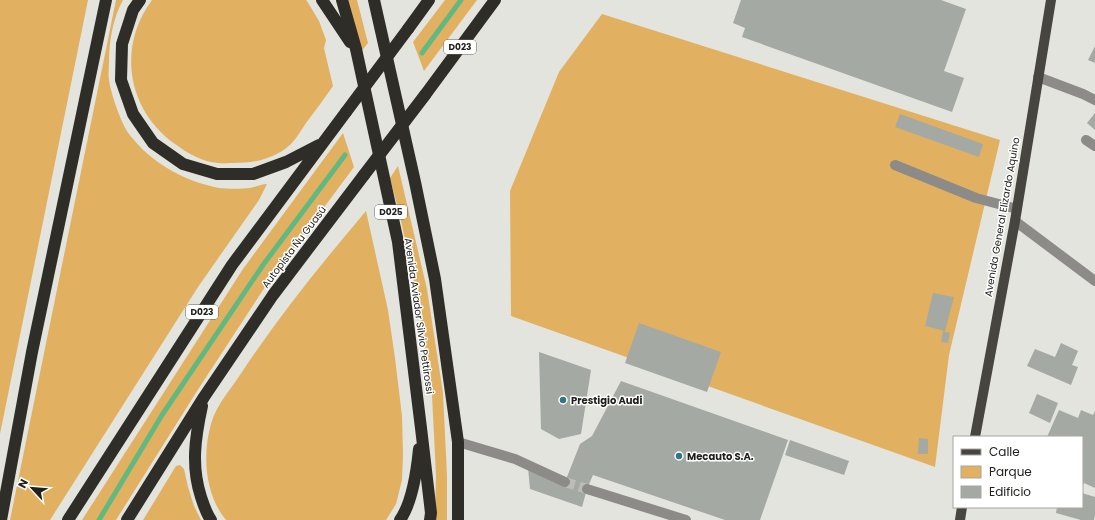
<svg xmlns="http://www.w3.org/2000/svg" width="1095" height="520" font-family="Poppins,sans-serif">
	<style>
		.green { fill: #e1b161 }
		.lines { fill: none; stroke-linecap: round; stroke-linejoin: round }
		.stream { stroke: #62b881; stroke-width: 5 }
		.building { fill: #a5a9a3 }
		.minor-tunnel { stroke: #bcbdb7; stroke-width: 10; stroke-dasharray: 10 5; stroke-linecap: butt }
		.minor { stroke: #8c8b88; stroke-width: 10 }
		.major { stroke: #46453f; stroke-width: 10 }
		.highway { stroke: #2e2d27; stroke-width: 12 }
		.highway-bridge { stroke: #2e2d27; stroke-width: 12 }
		.poi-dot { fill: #307783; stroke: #fff; stroke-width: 1.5 }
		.labels { text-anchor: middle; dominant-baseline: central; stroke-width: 3; stroke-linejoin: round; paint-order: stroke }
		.shield { fill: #fff; stroke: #636361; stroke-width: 1 }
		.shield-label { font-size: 9px; font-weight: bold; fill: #20201d }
		.street-label { font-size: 10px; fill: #20201d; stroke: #fff }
		.poi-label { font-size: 10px; font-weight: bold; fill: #20201d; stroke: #fff; text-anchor: start }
	</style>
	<rect width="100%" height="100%" fill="#e3e4dd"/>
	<path class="green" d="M0,0H88L0,434Z
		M116,0H123C113,18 109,41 109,62C109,68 108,74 109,80C111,94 121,123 129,134C151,163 184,181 219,188C228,189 240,189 250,188C256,187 262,184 267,184L259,200L198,287L50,520H10Z
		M152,0H306L307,1L319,21L326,40L324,48L333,86C324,99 315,111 306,123C300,132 294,143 285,149C269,160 252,163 234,163C229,163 223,164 218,163C203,162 187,153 175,144C127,110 117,47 152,0Z
		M347,0H357L368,43L360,53Z
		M445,0H477L424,71L413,42Z
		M602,14L1000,140L949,355L935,467L511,316L510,191L559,72Z
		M343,133L354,167L265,287L199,388L116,520H82L243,269Z
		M398,166L427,289L443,393L447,476V520H435L436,476L432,395L416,291L400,216L390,178Z
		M366,211L388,310L395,358L402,416L403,454L402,480L396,504L386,520H226C205,495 202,455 211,424C216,405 231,389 242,372C279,316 322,263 366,211Z
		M180,465L184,469L188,487L194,506L201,520H143L176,466Z"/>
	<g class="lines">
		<path class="stream" d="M422,53L461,0
			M99,520L162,415L263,265L345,155"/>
	</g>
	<path class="building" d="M741,0H941L966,9L944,71L964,78L952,112L742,37L745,28L733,23Z
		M1095,46V63L1088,60Z
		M1095,113V130L1087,123Z
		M900,114L983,144L979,157L895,127Z
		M933,293L954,297L945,331L925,326Z
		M639,323L721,352L707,392L625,363Z
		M943,331L950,333L948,343L941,342Z
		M1061,343L1078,351L1072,365L1078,367L1071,385L1027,366L1035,349L1055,357Z
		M539,352L591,370L581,434L559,439L541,429Z
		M621,381L788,440L760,520H725L593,475L587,489L582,507L530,489L528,468L565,482L580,444L592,436Z
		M1037,394L1058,403L1050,423L1029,413Z
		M1059,410L1078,418L1081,410L1093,415L1095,411V488L1084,483L1082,487V437H1047Z
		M919,438L928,439V454H918Z
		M790,440L849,461L844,475L785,455Z
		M1082,493L1095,497V515L1094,520H1081L1056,513L1057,507H1082Z"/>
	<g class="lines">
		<path class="minor-tunnel" d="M565,482L587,489"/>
		<path class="minor" d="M1038,77L1083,94L1095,100
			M1086,140L1095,146
			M895,165L976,198L1017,209
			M1015,221L1095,281
			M458,442L515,459L565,482
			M587,489L686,520"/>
		<path class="major" d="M975,437L1015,221L1051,0
			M960,520L962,507"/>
		<path class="highway" d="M140,0L133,10L122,44L121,80L133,114L153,143L183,164L217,174H253L286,162L319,145
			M322,0L350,42
			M342,0L356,49L398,242L421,428L431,513L430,520
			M374,0L415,182L435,279L458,442V520
			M408,29L429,0
			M425,95L495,0
			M202,406C195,438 191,466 201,497C204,506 206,513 211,520
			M1,520L32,352L106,0
			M68,520L232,265L346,112
			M127,520L204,397L273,295L364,175
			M400,520C412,503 417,469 419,449"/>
		<path class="highway-bridge" d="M346,112L408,29
			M364,175L425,95"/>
	</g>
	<g class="poi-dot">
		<circle cx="563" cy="400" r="4"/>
		<circle cx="679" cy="456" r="4"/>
	</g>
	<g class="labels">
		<g class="shield">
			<rect x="444" y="40" width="32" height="14" rx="3"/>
			<rect x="375" y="205" width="32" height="14" rx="3"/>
			<rect x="186" y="305" width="32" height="14" rx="3"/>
		</g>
		<g class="shield-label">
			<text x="460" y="47">D023</text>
			<text x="391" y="212">D025</text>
			<text x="202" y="312">D023</text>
		</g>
		<g class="street-label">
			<text transform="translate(1002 217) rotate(-80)">Avenida General Elizardo Aquino</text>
			<text transform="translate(294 247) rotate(-53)">Autopista Ñu Guasú</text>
			<text transform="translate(419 316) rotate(82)">Avenida Aviador Silvio Pettirossi</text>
		</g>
		<g class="poi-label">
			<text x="571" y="400">Prestigio Audi</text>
			<text x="687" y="456">Mecauto S.A.</text>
		</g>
	</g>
	<rect x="953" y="436" width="130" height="72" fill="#ffffff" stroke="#a6a6a5"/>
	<rect x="961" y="449" width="20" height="6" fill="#46453f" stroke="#a6a6a5"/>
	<text x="989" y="456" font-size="12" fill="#20201d">Calle</text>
	<rect x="961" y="466" width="20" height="12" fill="#e1b161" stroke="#a6a6a5"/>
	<text x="989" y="476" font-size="12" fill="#20201d">Parque</text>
	<rect x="961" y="486" width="20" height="12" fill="#a5a9a3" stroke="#a6a6a5"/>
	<text x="989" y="496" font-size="12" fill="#20201d">Edificio</text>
	<g transform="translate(32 488) rotate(296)" stroke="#ffffff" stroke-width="3" paint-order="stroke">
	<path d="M0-3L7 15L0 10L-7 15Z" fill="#20201d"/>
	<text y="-6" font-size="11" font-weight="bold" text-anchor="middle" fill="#20201d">N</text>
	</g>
</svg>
